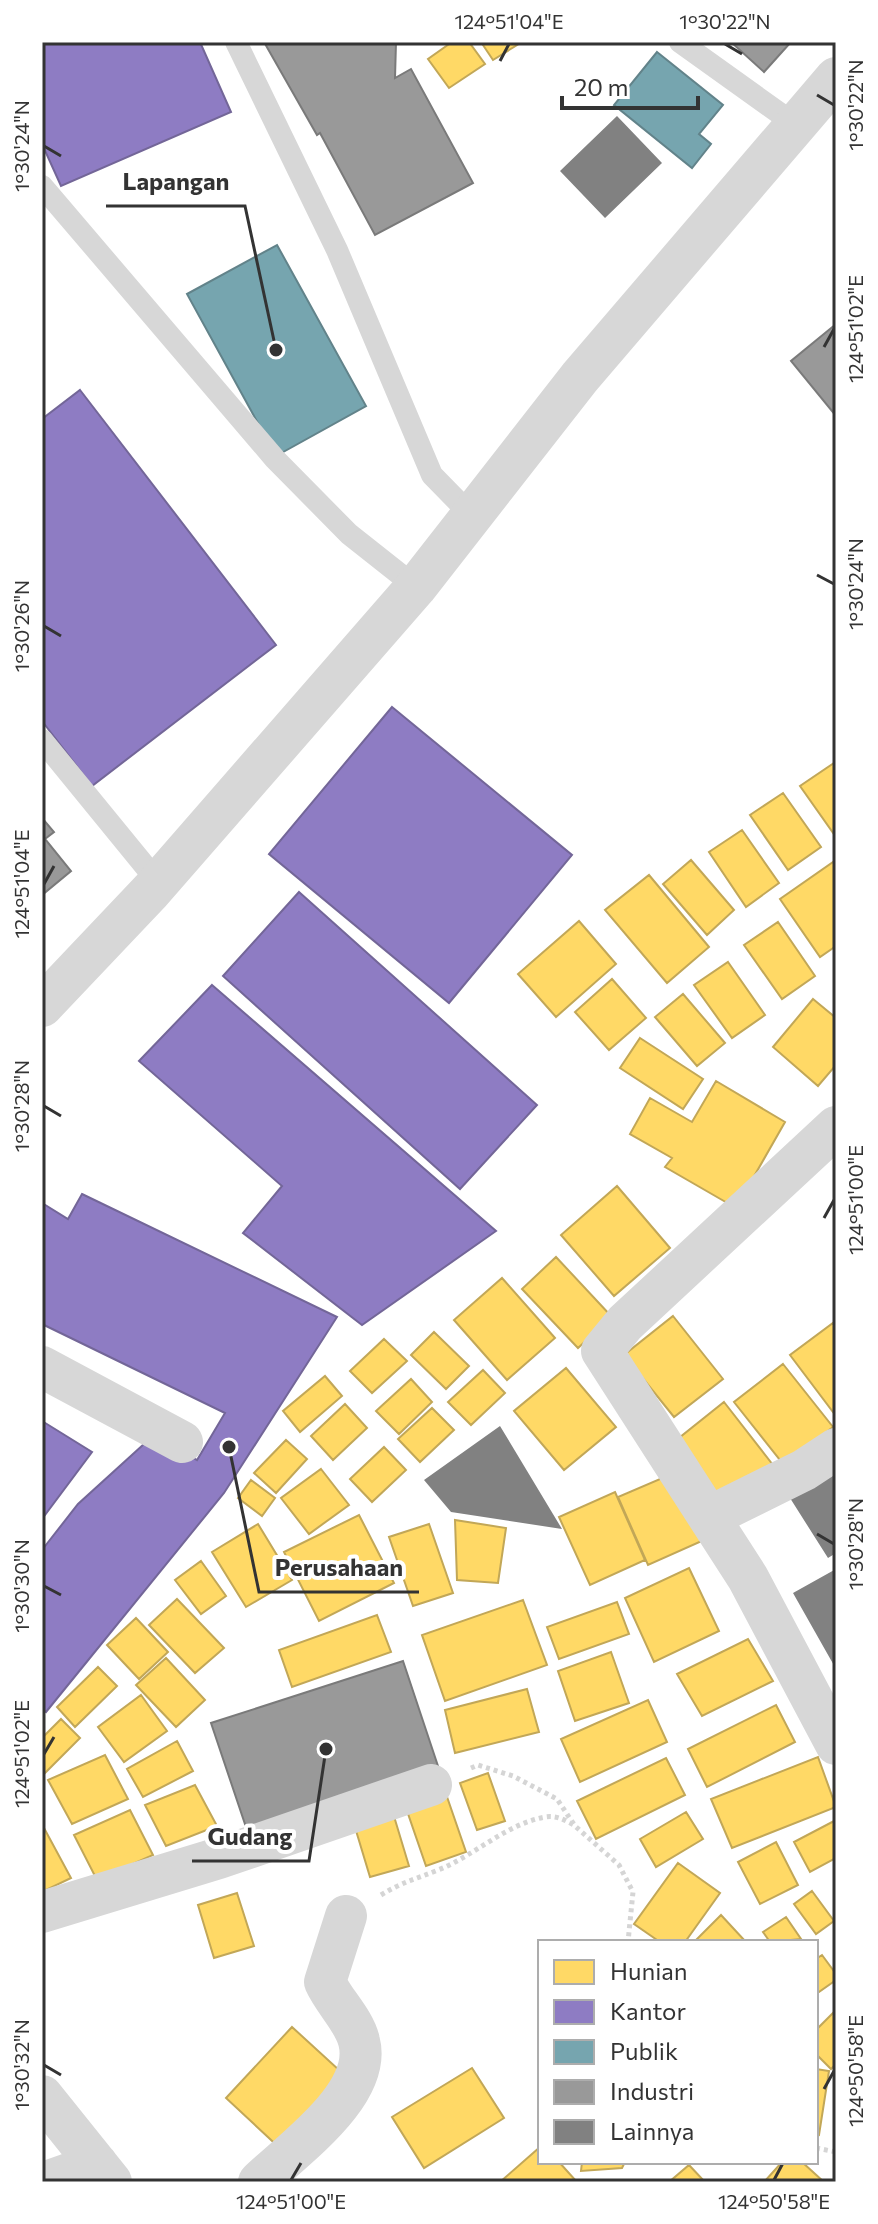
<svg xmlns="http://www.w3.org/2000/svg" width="878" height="2224" font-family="Commissioner,sans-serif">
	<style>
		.homes { fill: #ffd966; stroke: #c2a757; stroke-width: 2 }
		.offices { fill: #8e7cc3; stroke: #736698; stroke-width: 2 }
		.public { fill: #76a5af; stroke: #62838a; stroke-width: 2 }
		.industry { fill: #999; stroke: #7a7a7a; stroke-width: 2 }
		.building { fill: #818181 }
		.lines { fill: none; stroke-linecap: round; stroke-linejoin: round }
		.path { stroke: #d5d5d5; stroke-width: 5; stroke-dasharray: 4 4; stroke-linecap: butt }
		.service { stroke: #d7d7d7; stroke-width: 22 }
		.minor { stroke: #d7d7d7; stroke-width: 42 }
		.ticks { fill: none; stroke: #333; stroke-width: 3 }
		.leader { fill: none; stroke: #333; stroke-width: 3 }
		.callout-dot { fill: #333; stroke: #fff; stroke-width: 3 }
		.callout-label { font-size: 24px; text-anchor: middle; font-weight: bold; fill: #333; stroke: #fff; stroke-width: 8; stroke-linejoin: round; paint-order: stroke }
		.neatline { fill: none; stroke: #333; stroke-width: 3 }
		.ticks-label { font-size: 20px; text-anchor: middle; fill: #333 }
	</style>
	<rect width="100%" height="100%" fill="#fff"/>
	<path class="homes" d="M452,42H469L485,64L449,88L428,59Z
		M481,42H522L493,60Z
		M834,763L836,767V837L800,786Z
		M783,793L821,847L788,870L750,815Z
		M742,830L779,883L746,907L709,852Z
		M691,860L734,910L707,935L663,884Z
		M836,860V946L820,957L780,899Z
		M649,875L709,947L667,983L605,910Z
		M579,921L616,964L556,1017L518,974Z
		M778,922L815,976L782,999L744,945Z
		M728,962L765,1015L732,1038L694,985Z
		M612,979L646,1018L609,1050L575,1012Z
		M683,994L725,1043L697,1066L655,1017Z
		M813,999L836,1018V1065L818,1086L773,1047Z
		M640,1038L703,1079L683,1109L620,1068Z
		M716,1081L785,1122L736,1208L665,1167L672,1158L630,1134L650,1098L692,1122Z
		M617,1186L670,1248L614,1296L561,1235Z
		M556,1257L612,1317L578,1348L522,1289Z
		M502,1278L555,1338L507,1380L454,1320Z
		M673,1316L723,1379L674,1417L624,1355Z
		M833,1323L836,1327V1416L790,1355Z
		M434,1332L469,1366L446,1389L411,1355Z
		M384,1339L407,1361L372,1393L350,1371Z
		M783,1364L833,1427L784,1465L734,1402Z
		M566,1368L616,1427L564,1470L514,1411Z
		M483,1370L505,1393L471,1425L448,1402Z
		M325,1376L342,1396L300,1432L283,1411Z
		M411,1379L432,1402L399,1434L376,1411Z
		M724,1402L773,1465L724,1504L674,1442Z
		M345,1404L367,1428L333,1460L311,1436Z
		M432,1408L454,1430L420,1462L398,1439Z
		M286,1440L307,1459L276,1493L254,1473Z
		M384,1447L406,1470L372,1502L350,1479Z
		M321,1469L349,1505L309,1534L281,1498Z
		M674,1473L704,1540L648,1565L618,1497Z
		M251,1480L275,1498L262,1516L238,1498Z
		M615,1492L645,1560L590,1585L559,1517Z
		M359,1515L394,1583L319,1621L284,1552Z
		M455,1520L506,1528L498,1583L457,1580Z
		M258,1524L292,1580L246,1607L212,1552Z
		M429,1524L453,1593L413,1606L389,1537Z
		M201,1561L226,1596L201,1614L175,1580Z
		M689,1568L719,1631L654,1662L625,1598Z
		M177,1599L224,1648L195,1673L149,1625Z
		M523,1600L547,1665L445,1701L422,1635Z
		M617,1602L629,1634L559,1659L547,1627Z
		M377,1615L391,1652L292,1687L279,1650Z
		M136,1618L168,1652L139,1679L107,1645Z
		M748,1639L773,1681L702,1716L677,1674Z
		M611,1652L629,1703L575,1721L558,1671Z
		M166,1658L205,1700L176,1727L136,1685Z
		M98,1667L117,1686L75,1727L57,1707Z
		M527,1689L539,1732L455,1753L445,1710Z
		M141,1695L167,1731L124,1762L98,1727Z
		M648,1700L667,1742L580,1782L561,1739Z
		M776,1705L795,1742L707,1787L688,1749Z
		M61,1719L80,1738L42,1776V1738Z
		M177,1741L193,1771L143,1797L127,1769Z
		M105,1755L128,1799L72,1824L48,1780Z
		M818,1757L836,1807L732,1848L711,1799Z
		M666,1758L685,1795L596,1839L577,1801Z
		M488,1773L505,1821L477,1830L460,1783Z
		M195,1785L217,1826L166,1846L145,1805Z
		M445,1791L466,1852L426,1866L405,1805Z
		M130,1810L153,1855L97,1880L74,1835Z
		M686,1812L703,1839L656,1867L640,1839Z
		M393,1813L409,1866L370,1877L354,1824Z
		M836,1820V1858L810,1872L794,1842Z
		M44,1828L71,1878L42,1892V1829Z
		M776,1842L798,1885L760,1904L738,1862Z
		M678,1863L720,1893L685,1942H660L634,1924Z
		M812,1891L834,1921L816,1934L794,1904Z
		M237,1893L254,1946L214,1958L198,1905Z
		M721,1915L746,1942H694Z
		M786,1917L801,1939L770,1942L763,1932Z
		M822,1955L836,1974V1980L816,1994V1959Z
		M836,2010V2064L831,2069L816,2054V2030Z
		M292,2027L351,2081L284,2152L226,2098Z
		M472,2068L504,2118L424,2168L392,2117Z
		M816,2069L829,2071L819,2135L816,2134Z
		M540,2147V2162H559L577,2182H500Z
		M582,2162H625L622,2168L581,2171Z
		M782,2162H802L824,2182H764Z
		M689,2165L705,2182H669Z"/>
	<path class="offices" d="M42,42H200L231,112L61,186L42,144Z
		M80,390L276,645L92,786L42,721V419Z
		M392,707L572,855L449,1003L269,854Z
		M299,892L537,1105L460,1189L223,976Z
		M212,985L496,1231L362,1325L243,1233L282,1186L139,1061Z
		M82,1194L337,1317L224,1493L46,1712L42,1709V1550L78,1504L155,1434L197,1460L225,1413L42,1324V1203L68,1219Z
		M42,1421L92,1452L42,1519Z"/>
	<path class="public" d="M657,52L723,105L699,134L711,144L692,168L614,105Z
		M277,245L366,406L276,456L187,294Z"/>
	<path class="industry" d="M264,42H396L395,78L411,69L473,183L375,235L320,133L317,135Z
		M731,42H791L764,72Z
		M836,324V416L791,361Z
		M42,818L54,832L45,839L71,871L42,895Z
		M403,1661L441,1775L249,1836L211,1723Z"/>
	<path class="building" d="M617,116L662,163L605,218L560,171Z
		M500,1426L562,1529L451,1512L424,1480Z
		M836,1468V1553L828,1558L790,1498Z
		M836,1569V1669L793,1593Z"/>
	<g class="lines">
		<path class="path" d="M836,962V966
			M471,1768L478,1765L513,1776L557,1799L575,1826L619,1865L633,1892L628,1942
			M381,1895C402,1882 416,1879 438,1870C474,1856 506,1824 545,1817C557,1815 564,1820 574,1825
			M816,2148L836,2152"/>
		<path class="service" d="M236,42L337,250L432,475L473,517
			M680,42L796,125
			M42,186L275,459L349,534L416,587
			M42,740L158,882"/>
		<path class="minor" d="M42,1006L151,891L416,587L580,377L836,78
			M836,1127L625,1323L602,1351L748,1578L836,1744
			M42,1367L182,1442
			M711,1516L804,1470L836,1449
			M42,1912L219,1858L431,1785
			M42,2096L111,2182
			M46,2182L97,2164
			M259,2182C292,2150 373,2094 359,2041C354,2020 334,2002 325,1982L346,1916"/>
	</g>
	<path class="ticks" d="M725,44L742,54M500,61L509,44M817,95L834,105M44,146L61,156M824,347L834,329M817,575L834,584M44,626L61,636M44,884L54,866M44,1106L61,1116M824,1218L834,1200M817,1534L834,1544M44,1586L61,1595M44,1754L54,1737M44,2065L61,2075M824,2089L834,2071M291,2180L301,2163M774,2180L783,2163"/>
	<path class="leader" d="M276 350L245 206H106M229 1447L259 1592H419M326 1749L309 1861H192"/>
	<g class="callout-dot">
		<circle cx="276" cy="350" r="8"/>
		<circle cx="229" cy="1447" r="8"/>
		<circle cx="326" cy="1749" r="8"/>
	</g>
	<g class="callout-label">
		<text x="176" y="190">Lapangan</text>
		<text x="339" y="1576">Perusahaan</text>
		<text x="250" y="1845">Gudang</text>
	</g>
	<rect width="878" height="2224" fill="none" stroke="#ffffff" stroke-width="88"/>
	<rect x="538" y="1940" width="280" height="224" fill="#ffffff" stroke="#adadad" stroke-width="2"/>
	<rect x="554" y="1960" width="40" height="24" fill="#ffd966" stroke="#adadad" stroke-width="2"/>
	<text x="610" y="1980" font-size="24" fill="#333333">Hunian</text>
	<rect x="554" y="2000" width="40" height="24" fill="#8e7cc3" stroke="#adadad" stroke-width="2"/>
	<text x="610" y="2020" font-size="24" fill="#333333">Kantor</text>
	<rect x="554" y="2040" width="40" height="24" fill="#76a5af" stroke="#adadad" stroke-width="2"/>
	<text x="610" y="2060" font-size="24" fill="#333333">Publik</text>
	<rect x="554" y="2080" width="40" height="24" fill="#999999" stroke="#adadad" stroke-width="2"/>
	<text x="610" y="2100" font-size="24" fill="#333333">Industri</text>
	<rect x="554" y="2120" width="40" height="24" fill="#818181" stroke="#adadad" stroke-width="2"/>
	<text x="610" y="2140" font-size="24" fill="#333333">Lainnya</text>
	<path d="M562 96v12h136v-12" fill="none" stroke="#333333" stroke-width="4"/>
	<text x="574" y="96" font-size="24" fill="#333333" stroke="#ffffff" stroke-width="6" paint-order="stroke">20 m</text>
	<rect x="44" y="44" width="790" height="2136" class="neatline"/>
	<g class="ticks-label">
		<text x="509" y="29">124°51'04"E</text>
		<text x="725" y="29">1°30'22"N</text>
		<text transform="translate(856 105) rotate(-90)" y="7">1°30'22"N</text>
		<text transform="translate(22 146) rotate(-90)" y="7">1°30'24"N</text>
		<text transform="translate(856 329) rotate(-90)" y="7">124°51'02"E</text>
		<text transform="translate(856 584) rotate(-90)" y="7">1°30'24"N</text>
		<text transform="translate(22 626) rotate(-90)" y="7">1°30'26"N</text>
		<text transform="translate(22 884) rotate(-90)" y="7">124°51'04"E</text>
		<text transform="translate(22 1106) rotate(-90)" y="7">1°30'28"N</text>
		<text transform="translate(856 1200) rotate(-90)" y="7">124°51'00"E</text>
		<text transform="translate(856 1544) rotate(-90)" y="7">1°30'28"N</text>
		<text transform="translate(22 1586) rotate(-90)" y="7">1°30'30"N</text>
		<text transform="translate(22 1754) rotate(-90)" y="7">124°51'02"E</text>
		<text transform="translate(22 2065) rotate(-90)" y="7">1°30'32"N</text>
		<text transform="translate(856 2071) rotate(-90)" y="7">124°50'58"E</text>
		<text x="291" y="2209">124°51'00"E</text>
		<text x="774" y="2209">124°50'58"E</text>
	</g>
</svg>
